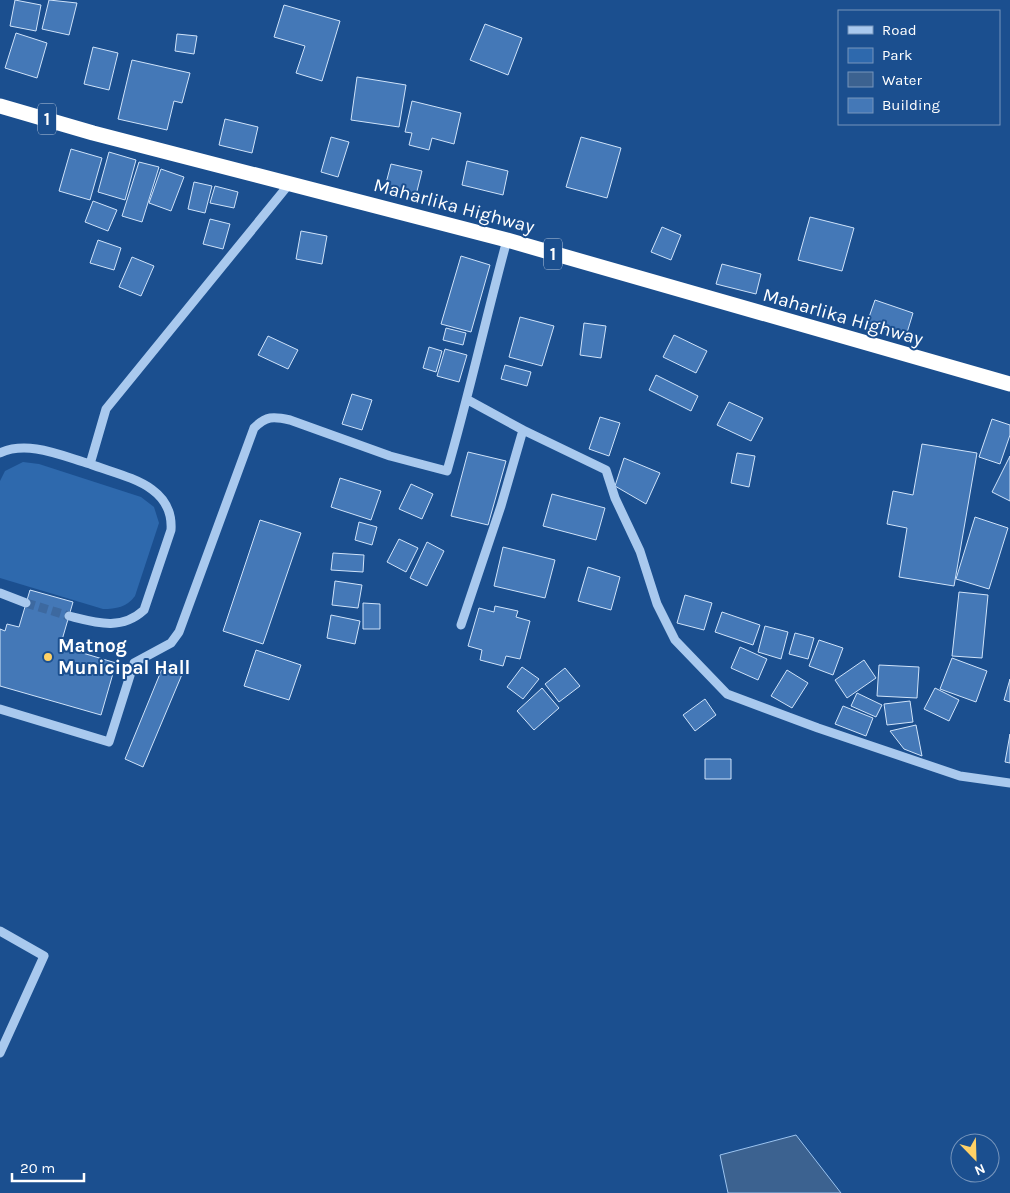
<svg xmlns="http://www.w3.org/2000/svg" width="1010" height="1193" font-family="Karla,sans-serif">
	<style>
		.green { fill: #2e69ad }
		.water { fill: #3c6290; stroke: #9cc4f0 }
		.building { fill: #4478b7; stroke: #cfe3fa }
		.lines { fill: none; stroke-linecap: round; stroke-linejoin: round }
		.minor-tunnel { stroke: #3d69a0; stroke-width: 9; stroke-dasharray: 9 4.5; stroke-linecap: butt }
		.minor { stroke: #a9c9ee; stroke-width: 9 }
		.highway { stroke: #fff; stroke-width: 15 }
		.poi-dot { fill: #ffd166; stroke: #1b4f8f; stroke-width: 2 }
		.labels { text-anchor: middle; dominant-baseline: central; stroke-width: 4; stroke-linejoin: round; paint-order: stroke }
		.shield { fill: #1b4f8f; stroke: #bbcadd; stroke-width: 1 }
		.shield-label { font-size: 18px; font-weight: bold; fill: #fff }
		.street-label { font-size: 19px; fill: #fff; stroke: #1b4f8f }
		.poi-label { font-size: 19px; font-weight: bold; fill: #fff; stroke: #1b4f8f; text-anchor: start }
	</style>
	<rect width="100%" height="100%" fill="#1b4f8f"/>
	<path class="green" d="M23,462L39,464L141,497L154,507L159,523L135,596C127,607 116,609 103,609L0,578V481L5,471Z"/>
	<path class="water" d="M796,1135L841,1193H728L720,1155Z"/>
	<path class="building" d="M15,0L41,5L36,31L10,26Z
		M49,0L77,3L69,35L42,29Z
		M284,5L340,21L322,81L296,73L305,46L274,37Z
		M485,24L522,38L508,75L470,60Z
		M16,33L47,43L37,78L5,68Z
		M177,34L197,36L194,54L175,51Z
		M93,47L118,53L109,90L84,84Z
		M132,60L190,73L182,103L174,101L167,130L118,119Z
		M357,77L406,85L399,127L351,120Z
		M412,101L461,113L454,144L432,138L429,150L409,145L412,133L405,132Z
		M225,119L258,127L252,153L219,145Z
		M331,137L349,142L338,177L321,172Z
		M581,137L621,148L607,198L566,187Z
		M71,149L102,158L90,200L59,191Z
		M109,152L136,160L125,200L98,192Z
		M467,161L508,171L503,195L462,185Z
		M139,162L159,167L142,222L122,216Z
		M391,164L422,171L416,195L385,187Z
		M161,169L184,177L171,211L149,203Z
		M194,182L212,186L205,213L188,209Z
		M215,186L238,192L234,208L210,203Z
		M93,201L117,210L108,231L85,222Z
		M810,217L854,228L842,271L798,260Z
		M210,219L230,224L223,249L203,244Z
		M662,227L681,235L671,260L651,252Z
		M301,231L327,236L322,264L296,259Z
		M98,240L121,248L114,270L90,263Z
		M461,256L490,265L471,332L441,324Z
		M132,257L154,266L141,296L119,287Z
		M722,264L761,274L756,294L716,284Z
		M875,300L913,313L906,336L867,323Z
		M520,317L554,326L542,366L509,357Z
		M584,323L606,326L601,358L580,355Z
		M446,328L466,333L463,345L443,340Z
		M674,335L707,351L696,373L663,357Z
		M268,336L298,350L288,369L258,355Z
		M429,347L442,351L436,372L423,368Z
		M445,349L467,355L459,382L437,376Z
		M505,365L531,372L527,386L501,379Z
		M656,375L698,396L691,411L649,390Z
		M352,394L372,400L362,430L342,424Z
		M729,402L763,418L751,441L717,425Z
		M600,417L620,423L609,456L589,449Z
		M992,419L1010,425V435L1000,464L979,457Z
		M922,444L977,453L954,586L899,577L907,528L887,524L893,491L913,495Z
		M468,452L506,461L488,525L451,516Z
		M737,453L755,456L749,487L731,483Z
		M1010,456V501L992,492Z
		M624,458L660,473L646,504L615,486Z
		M340,478L381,491L371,520L331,507Z
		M411,484L433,494L422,519L399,509Z
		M552,494L605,508L596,540L543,526Z
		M975,517L1008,528L989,589L956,579Z
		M260,520L301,533L263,644L223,631Z
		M359,522L377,527L372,545L355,540Z
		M399,539L418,548L406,572L387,562Z
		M427,542L444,551L427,586L410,578Z
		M503,547L555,560L545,598L494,586Z
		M333,553L364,555L363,572L331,570Z
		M588,567L620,577L611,610L578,601Z
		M335,581L362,585L358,608L332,605Z
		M30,590L73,602L62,640L78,645L76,651L116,663L101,715L0,686V629L5,631L7,624L19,627Z
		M959,592L988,595L982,658L952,656Z
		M685,595L712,603L704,630L677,623Z
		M363,603L380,604V629H363Z
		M495,606L518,611L516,617L530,621L520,659L506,656L503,666L480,660L482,650L468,646L479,608L494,612Z
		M722,612L760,625L753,645L715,632Z
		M331,615L360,621L355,644L327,638Z
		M765,626L788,632L781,659L758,652Z
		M795,633L814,638L808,659L789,654Z
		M819,640L843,648L833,675L809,666Z
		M740,647L767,659L758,680L731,668Z
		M256,650L301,665L289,700L244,686Z
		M952,658L987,671L976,702L940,689Z
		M864,660L876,678L847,698L835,680Z
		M164,664L183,672L143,767L125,759Z
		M879,665L919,667L917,698L877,696Z
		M522,667L539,679L523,699L507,687Z
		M565,668L580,686L559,702L545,684Z
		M787,670L808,683L792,708L771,696Z
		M1010,679V702L1004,700Z
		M542,688L559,708L534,730L517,711Z
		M935,688L959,700L949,721L924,709Z
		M857,693L882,705L876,717L851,706Z
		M705,699L716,715L695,731L683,715Z
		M910,701L913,722L887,725L884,704Z
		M843,706L873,718L866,736L835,724Z
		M916,725L922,756L904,749L890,731Z
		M1010,734V763L1005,762Z
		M705,759H731V779H705Z"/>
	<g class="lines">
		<path class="minor-tunnel" d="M26,603L69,616"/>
		<path class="minor" d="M523,430L606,470L615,498L640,551L657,604L675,640L727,694L818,728L960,776L1010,783
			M0,453C28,440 62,456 90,464L106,409L290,183
			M0,593L26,603
			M69,616C97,623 121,631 144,610L171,530C174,484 124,477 90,464
			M461,625L501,506L523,430L468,400
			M0,709L109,742L134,663L171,643L179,632L254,428C266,416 273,416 290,420L390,456L447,471C469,395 486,317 507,240
			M0,931L44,956L0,1053"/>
		<path class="highway" d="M0,106L93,133L507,240L1010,384"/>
	</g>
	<circle class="poi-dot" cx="48" cy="657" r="5"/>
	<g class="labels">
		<g class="shield">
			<rect x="38" y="103.5" width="18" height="31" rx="4"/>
			<rect x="544" y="238.5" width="18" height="31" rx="4"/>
		</g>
		<g class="shield-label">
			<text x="47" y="119">1</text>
			<text x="553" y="254">1</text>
		</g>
		<g class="street-label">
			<text transform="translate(454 206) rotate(15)">Maharlika Highway</text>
			<text transform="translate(843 317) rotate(16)">Maharlika Highway</text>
		</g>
		<g class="poi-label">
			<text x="58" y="646">Matnog<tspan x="58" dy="22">Municipal Hall</tspan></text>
		</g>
	</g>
	<rect x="838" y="10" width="162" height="115" fill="#1b4f8f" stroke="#7695bc"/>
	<rect x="848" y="26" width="25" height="8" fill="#a9c9ee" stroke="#7695bc"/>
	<text x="882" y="35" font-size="15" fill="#ffffff">Road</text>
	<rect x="848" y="48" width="25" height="15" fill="#2e69ad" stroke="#7695bc"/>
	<text x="882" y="60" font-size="15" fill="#ffffff">Park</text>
	<rect x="848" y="72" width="25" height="15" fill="#3c6290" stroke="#7695bc"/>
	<text x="882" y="85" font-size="15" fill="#ffffff">Water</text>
	<rect x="848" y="98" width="25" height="15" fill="#4478b7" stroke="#7695bc"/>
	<text x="882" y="110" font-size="15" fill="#ffffff">Building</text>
	<g transform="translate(975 1158) rotate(157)"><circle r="24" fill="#1b4f8f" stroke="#7695bc"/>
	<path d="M0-4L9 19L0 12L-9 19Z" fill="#ffd166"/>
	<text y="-8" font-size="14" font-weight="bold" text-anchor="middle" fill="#ffffff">N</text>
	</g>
	<path d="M12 1173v8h72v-8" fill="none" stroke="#ffffff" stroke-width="2.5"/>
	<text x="20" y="1173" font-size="15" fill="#ffffff" stroke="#1b4f8f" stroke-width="4" paint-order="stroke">20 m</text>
</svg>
